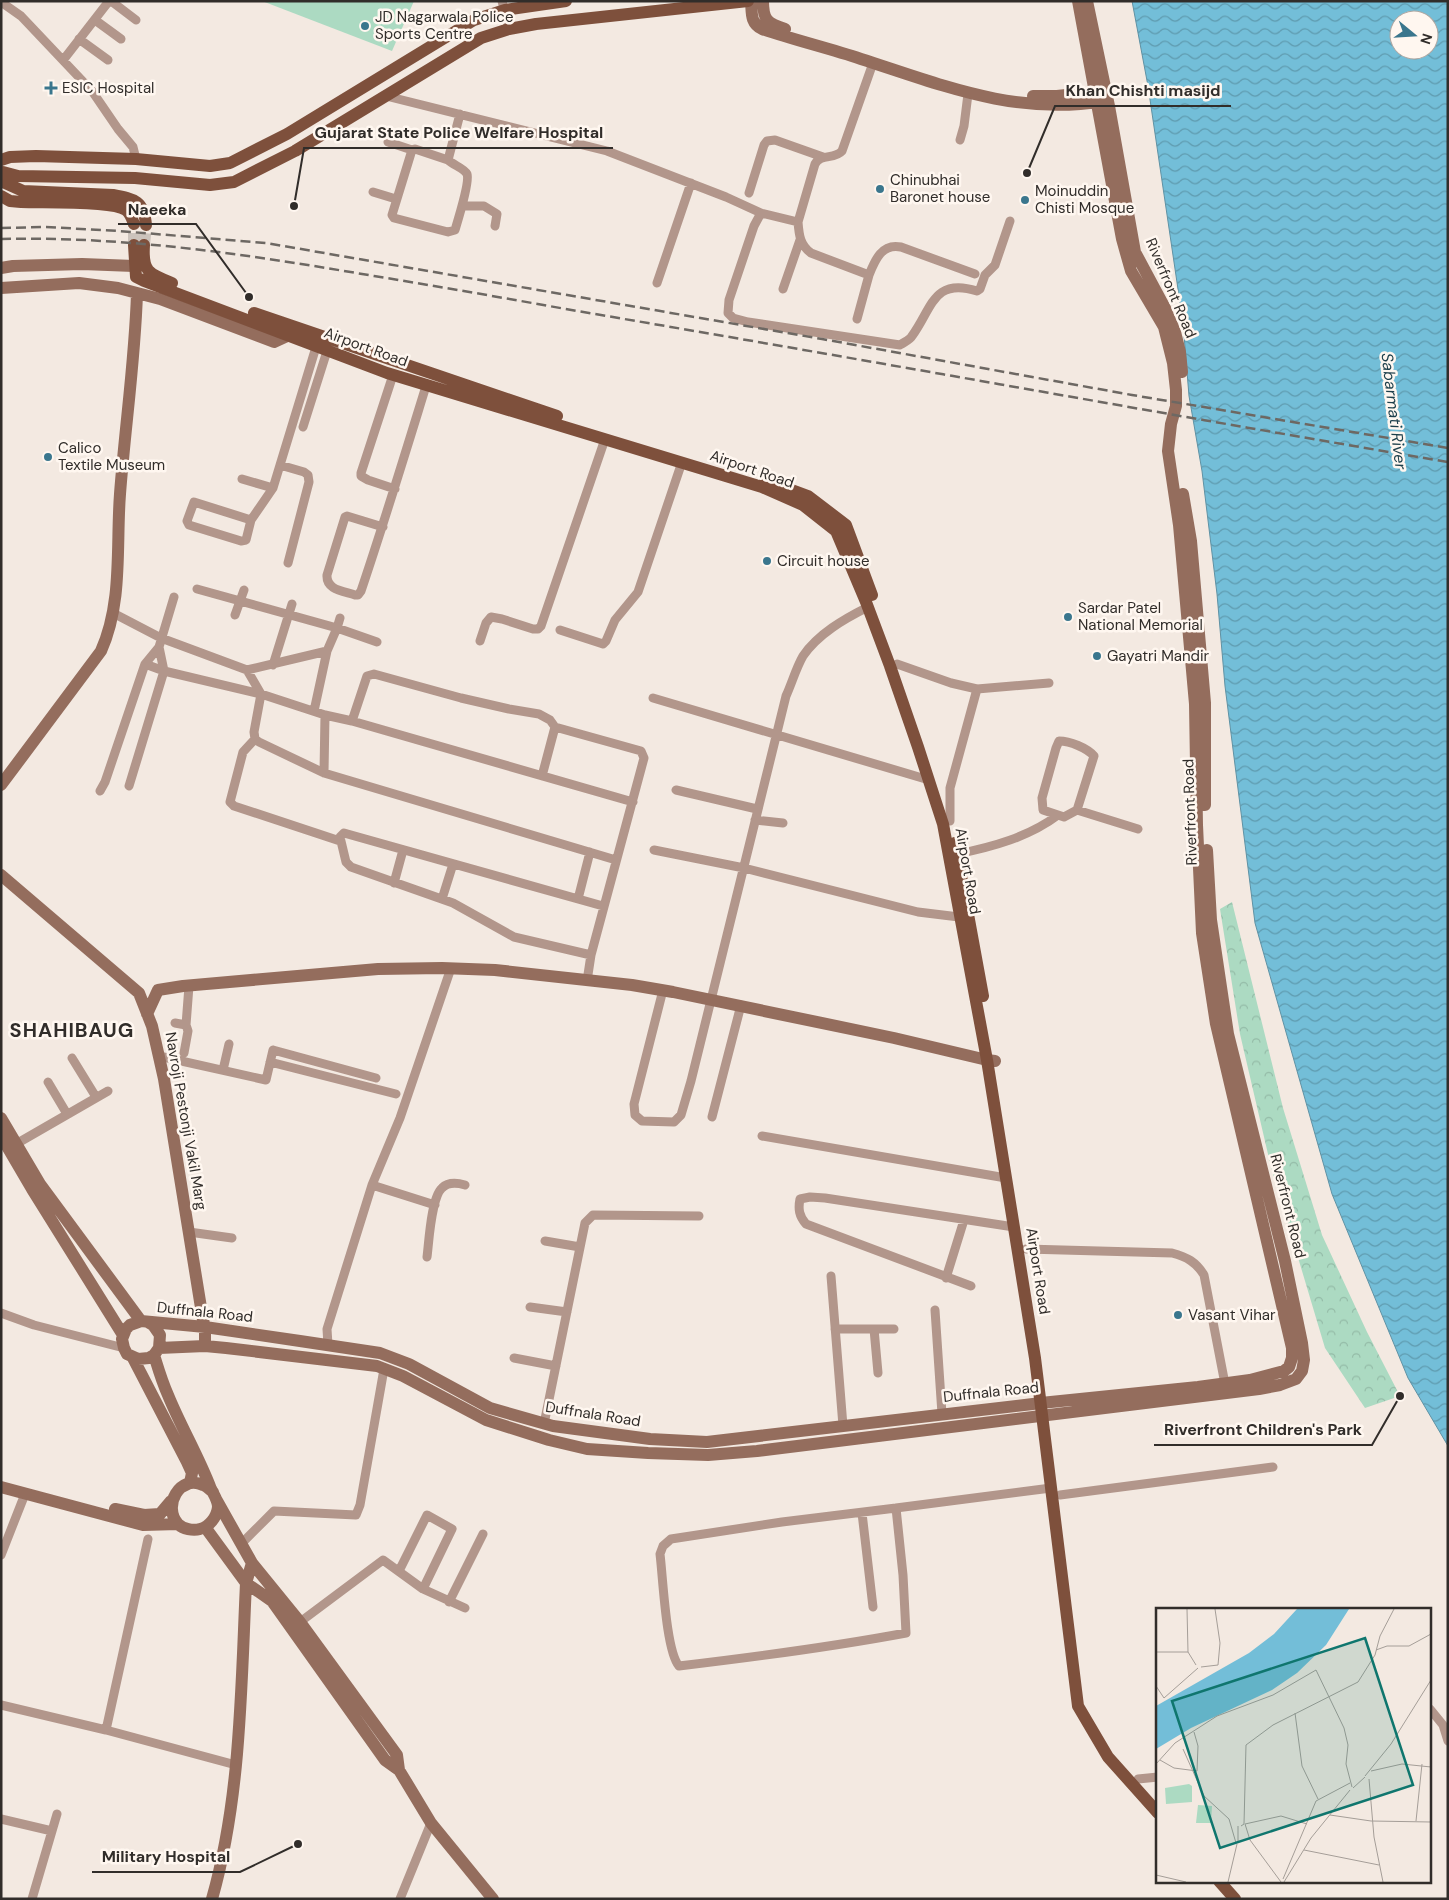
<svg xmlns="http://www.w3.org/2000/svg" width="1449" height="1900" font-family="'DM Sans',sans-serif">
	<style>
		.forest { fill: url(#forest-crowns) }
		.pitch { fill: #acdac2 }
		.water { fill: url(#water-waves); stroke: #5f92a4; fill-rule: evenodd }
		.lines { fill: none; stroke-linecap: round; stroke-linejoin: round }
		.primary-tunnel { stroke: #ccc3bc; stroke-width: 12; stroke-dasharray: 12 6; stroke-linecap: butt }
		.street { stroke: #b2968b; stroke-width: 9 }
		.secondary { stroke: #946d5d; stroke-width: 12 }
		.primary { stroke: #7e503c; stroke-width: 12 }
		.rail { stroke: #6d6863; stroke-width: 2.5; stroke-dasharray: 10 5; stroke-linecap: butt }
		.poi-dot { fill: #3a768d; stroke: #fff7f0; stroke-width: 2 }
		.labels { text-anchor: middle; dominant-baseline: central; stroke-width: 5; stroke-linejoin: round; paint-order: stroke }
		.poi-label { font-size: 15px; fill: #312d2a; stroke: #fff7f0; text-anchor: start }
		.street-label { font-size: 15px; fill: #312d2a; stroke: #fff7f0 }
		.water-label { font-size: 16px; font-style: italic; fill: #1d3f4b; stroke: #fff7f0 }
		.district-label { font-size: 20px; font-weight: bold; letter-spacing: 1px; fill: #312d2a; stroke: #fff7f0 }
		.inset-road { fill: none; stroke: #a59e98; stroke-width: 1 }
		.view { fill: #0f766e; fill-opacity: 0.15; stroke: #0f766e; stroke-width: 2.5 }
		.inset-edge { fill: none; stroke: #312d2a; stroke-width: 2.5 }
		.leader { fill: none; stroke: #312d2a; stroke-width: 2 }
		.callout-dot { fill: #312d2a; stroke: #fff7f0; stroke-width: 2 }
		.callout-label { font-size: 16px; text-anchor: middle; font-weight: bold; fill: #312d2a; stroke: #fff7f0; stroke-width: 5; stroke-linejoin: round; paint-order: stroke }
	</style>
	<defs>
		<pattern id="forest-crowns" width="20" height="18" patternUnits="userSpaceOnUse" patternTransform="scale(1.25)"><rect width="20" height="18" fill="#acdac2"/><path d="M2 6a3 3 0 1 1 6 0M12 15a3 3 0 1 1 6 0" fill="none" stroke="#94bba7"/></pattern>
		<pattern id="water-waves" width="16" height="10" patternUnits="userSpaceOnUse" patternTransform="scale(1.25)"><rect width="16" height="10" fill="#73bed8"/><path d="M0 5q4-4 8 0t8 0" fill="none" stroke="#5f9baf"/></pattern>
	</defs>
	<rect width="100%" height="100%" fill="#f3e9e1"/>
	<path class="forest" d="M1232,902L1283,1108L1322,1235L1367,1332L1400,1396L1365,1408L1325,1348L1271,1167L1240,1034L1220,909Z"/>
	<path class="pitch" d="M262,1H414L392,51Z"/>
	<path class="water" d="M1132,1H1448V1446L1408,1378L1332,1194L1255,923L1225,686L1217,594L1202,471L1189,396L1183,323L1148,86ZM1399,20H1429V50H1399Z"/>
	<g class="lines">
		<path class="primary-tunnel" d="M134,245V224
			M144,245L146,225"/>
		<path class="street" d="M111,1L136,20
			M502,1L509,29
			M1,2L21,16L92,91L118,129L133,147L136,159
			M95,20L121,39
			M79,39L108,60
			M64,59L109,1
			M386,96L607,151L726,197L761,213L798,222L815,164C821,153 834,160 842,151L873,63
			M960,140L964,126L968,94
			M388,142L412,150L415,149L448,160L460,114
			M412,150L392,215L394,218L448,232L455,230C458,220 470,182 467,174C464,168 453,165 448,160
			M373,192L396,199
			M749,193L764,145L767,141L775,140L823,157
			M462,206H484L497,214L495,226
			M761,213L754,226L729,300L728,313L733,318L748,322L900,345C904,342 910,340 912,336C932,309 933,277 977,291L980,289L985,275L995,265L1010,221
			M798,222C799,235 800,245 811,253L869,275C875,260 882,243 901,247L975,274
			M657,283L691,183
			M783,289L800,240
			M857,319L869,275
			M393,375L361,473V476L368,480L395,489
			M303,427L327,351
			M280,465L304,472L308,475L309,482L288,563
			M242,479L273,488
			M251,520L194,502L187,521L189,525L241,541L246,540L251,520L273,488L316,347
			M383,527L347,516L345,517L327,575C326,590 343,591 355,595H358L361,591C384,523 405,454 426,386
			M197,589L337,628L377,642
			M174,597L159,647L164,671L261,694L325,715L352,721L633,802
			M113,613L161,638L247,670L327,651
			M235,615L244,590
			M560,630L600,643L603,644L606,641L615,620L638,592L682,462
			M480,641L486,623L491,617L502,619L533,629H538L541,626L605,439
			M897,664L951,683L977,689L950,788V821
			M273,665L292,604
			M247,670L261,694L254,732L255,739L243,752L230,802L234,806L340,841
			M977,689L1049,683
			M653,698L929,780
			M314,711L327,651L337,628L340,618
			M352,721L367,676L374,674L461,698L509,709L539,714L550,720L555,727L641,751L644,758L591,955
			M255,739L259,742L324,773L616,860
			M324,773L325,715
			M542,776L555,727
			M129,786L164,671L145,664
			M676,790L757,809
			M100,791L105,782L145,664L159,647
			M1077,810L1138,829
			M755,820L783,823
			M654,850L744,868L918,912L959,917
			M957,854C992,847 1029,837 1058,815L1043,810L1042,798L1056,748L1059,741C1070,741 1087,748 1094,756L1077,810L1064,817L1058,815
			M394,883L403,850
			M442,899L453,864
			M578,899L590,852
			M587,981L591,955L514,937L453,903L351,867L346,862L340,837L344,833L603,906
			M663,990L634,1104L635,1115L642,1121L674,1122L681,1115L691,1081L786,696C792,683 796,668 803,656C818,634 844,619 868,607
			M175,1023L186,1025L189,986
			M184,1053L188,1031L186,1025
			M159,1056L266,1080L273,1050L376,1078
			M72,1058L96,1097
			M270,1062L396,1094
			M223,1070L229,1044
			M48,1082L67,1114
			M712,1117L741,1005
			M762,1136L1006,1178
			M16,1144L108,1091
			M372,1185L435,1205
			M189,1232L232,1238
			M545,1241L580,1247
			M1026,1249L1172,1253C1187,1257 1196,1262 1204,1275L1225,1384
			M427,1257C429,1242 431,1198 442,1188C448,1182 458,1183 465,1185
			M831,1276L843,1426
			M946,1278L964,1220
			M971,1286L806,1224C799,1216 798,1209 800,1199L810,1197L825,1198L1014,1227
			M530,1307L567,1312
			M935,1310L942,1414
			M1,1313L34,1325L124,1348
			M835,1329H894
			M874,1329L878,1373
			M328,1345L327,1329L372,1185L400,1118L451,968
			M514,1358L556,1366
			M544,1424L585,1223L593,1215L699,1216
			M1060,1495L1273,1467
			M896,1508L782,1522L671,1539L663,1546L660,1554C663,1578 666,1651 679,1666C755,1657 831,1647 906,1633L903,1575L896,1508L1051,1488
			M862,1513L873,1607
			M241,1544L274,1511L356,1515L360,1505L384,1369
			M1,1555L25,1494
			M399,1571L427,1515L452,1529L423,1589
			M449,1602L483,1534
			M300,1622L383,1560L423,1589L465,1608
			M1,1705L106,1730L236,1765
			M1430,1709L1443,1725L1448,1741
			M106,1730L148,1539
			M1138,1779L1158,1777
			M1,1819L52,1831
			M32,1899L57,1814
			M400,1899L431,1823"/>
		<path class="secondary" d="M751,1C752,13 750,23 762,29C794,40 828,48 861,59C942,85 1016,116 1103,101
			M763,1C763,20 767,23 785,29
			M1087,1L1109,106L1135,252L1165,308L1175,332L1180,352L1182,372
			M1033,96H1057L1102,91
			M1,268L13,266L82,264L134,266
			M1,288L79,283L118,288L160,299L274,342L287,336L290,328
			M1183,494L1191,541L1205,703V805
			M1,785L101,651C123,602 116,546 120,494C125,427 135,360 137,293
			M1,875L139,993L152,1026L164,1079L203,1320L205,1327V1346
			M147,1014L158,990L183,986L378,969L442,968L495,970L632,985L673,992L894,1038L987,1060L995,1061
			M1,1118L40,1184L141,1321
			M1,1136L32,1189L123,1335
			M148,1322L153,1325L160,1335L159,1348L154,1355L149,1358L138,1359L127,1354L124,1348L122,1339L126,1329L130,1325L141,1321L205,1327L300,1341L380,1353L409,1364L490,1408L553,1426L650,1439L707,1442L1041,1403L1198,1387L1250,1380L1284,1371L1289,1367L1292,1358V1348L1216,1024L1202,933L1197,825L1195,704L1179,525L1168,451L1171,424L1176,406V390L1173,363L1164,327L1131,271L1122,239L1078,1
			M159,1348L205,1346L226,1348L377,1366L403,1376L486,1420L549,1440L587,1449L648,1453L708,1455L757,1451L1259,1389L1280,1385L1296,1379L1302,1371L1304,1360L1302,1343L1285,1261L1228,1034L1211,920L1207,850
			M154,1355C158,1368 162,1382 168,1395C181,1427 199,1457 211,1489C214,1495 218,1500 218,1507C217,1517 209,1527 200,1529C193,1531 183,1529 178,1524C162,1506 180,1474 203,1485C207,1486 210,1490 213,1492
			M133,1358L187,1462L192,1473L190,1483L182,1487
			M1,1487L143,1525L178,1524
			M216,1499L252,1563L300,1622L397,1755L399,1770
			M115,1509L144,1515L160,1514L171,1501
			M205,1527L246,1583L272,1601L385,1760L399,1770L431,1823L493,1899
			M212,1899C241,1797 241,1688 246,1583L252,1563"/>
		<path class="primary" d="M1,160L10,157L36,156L136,159L210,166L230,163L287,134L474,20L505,10L566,1
			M3,172L18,176L135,178L210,185L234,182L295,151L481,38L509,29L536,24L748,1
			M1,181L23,191L113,195C135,199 144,201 146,225
			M1,196L10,201L21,202C42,203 111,200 126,210C131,214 132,219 134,224
			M134,245L136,277L144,281L387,373L762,487L803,505L836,531L866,602L890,666L918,747L943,824L987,1060L1035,1358L1078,1706L1108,1757L1158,1813
			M144,245C142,272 149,274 172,283
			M254,313L557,416
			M765,480L808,496L846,525L872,595
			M955,843L983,996
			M1219,1881L1235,1899"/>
		<path class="rail" d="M1,228L46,227L119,231L266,243L822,339L1132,395L1448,448
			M1,239C127,236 251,255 374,276C442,287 510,299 577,311C868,360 1157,413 1448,462"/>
	</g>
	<g class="poi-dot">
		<circle cx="365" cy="26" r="5"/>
		<path d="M48.5 80.5h5v5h5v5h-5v5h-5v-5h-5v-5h5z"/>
		<circle cx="880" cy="189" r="5"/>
		<circle cx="1025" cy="200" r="5"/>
		<circle cx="48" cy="457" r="5"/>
		<circle cx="767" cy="561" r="5"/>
		<circle cx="1068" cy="617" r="5"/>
		<circle cx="1097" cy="656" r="5"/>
		<circle cx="1178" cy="1315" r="5"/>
	</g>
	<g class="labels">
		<g class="poi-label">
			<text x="375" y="17">JD Nagarwala Police<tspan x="375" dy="17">Sports Centre</tspan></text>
			<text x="62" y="88">ESIC Hospital</text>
			<text x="890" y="180">Chinubhai<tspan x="890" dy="17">Baronet house</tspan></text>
			<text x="1035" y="191">Moinuddin<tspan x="1035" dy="17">Chisti Mosque</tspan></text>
			<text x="58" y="448">Calico<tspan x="58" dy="17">Textile Museum</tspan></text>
			<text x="777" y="561">Circuit house</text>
			<text x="1078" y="608">Sardar Patel<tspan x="1078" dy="17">National Memorial</tspan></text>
			<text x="1107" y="656">Gayatri Mandir</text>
			<text x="1188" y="1315">Vasant Vihar</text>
		</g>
		<g class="street-label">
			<text transform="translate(1171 288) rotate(67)">Riverfront Road</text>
			<text transform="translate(366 347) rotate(20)">Airport Road</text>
			<text transform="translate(752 469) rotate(19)">Airport Road</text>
			<text transform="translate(1190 812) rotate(-92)">Riverfront Road</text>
			<text transform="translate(968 871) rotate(80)">Airport Road</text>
			<text transform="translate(186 1121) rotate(80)">Navroji Pestonji Vakil Marg</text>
			<text transform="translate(1288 1206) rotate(76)">Riverfront Road</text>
			<text transform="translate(1038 1271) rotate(81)">Airport Road</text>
			<text transform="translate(205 1312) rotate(6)">Duffnala Road</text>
			<text transform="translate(991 1392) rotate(-6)">Duffnala Road</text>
			<text transform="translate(593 1414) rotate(9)">Duffnala Road</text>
		</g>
		<g class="water-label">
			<text transform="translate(1394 411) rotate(83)">Sabarmati River</text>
		</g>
		<g class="district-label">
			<text x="72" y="1030">SHAHIBAUG</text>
		</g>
	</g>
	<g transform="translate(1156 1608)">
		<rect width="275" height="275" fill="#f3e9e1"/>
		<path d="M33,176L36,178V194L10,196L9,180ZM42,197L56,198L55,215H40Z" fill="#acdac2"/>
		<path d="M141,1H193L170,37L141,65L116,82L35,120L0,141V98L93,45L118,26Z" fill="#73bed8"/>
		<path class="inset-road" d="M31,1L32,44M59,1L64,35L62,57M220,42L231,38H253L275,26M0,44H32L40,57M45,59L62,57M0,78L8,90L42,60M139,105L146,158L162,191M27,141L48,188L73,211L80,235M4,152L18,160L41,163L42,138L38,124M0,156L19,135L61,108L117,87L160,62L188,120L192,137L190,156L196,179M215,163L246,156L275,159M209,168L235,136L275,72M213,171L218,229L227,274M197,180L209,169M174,207L215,213M215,213L275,214M260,213L266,156M89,216L94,232L125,274M89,216L125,208L151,216M82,218V234M85,218L88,216L90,137L117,117L202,74L219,47L224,28L238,1M148,242L223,257M0,267L30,274M127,271L160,193L194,175M72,274L81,236M128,274L155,230L194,182"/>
		<path class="view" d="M209,30L257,177L64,240L16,93Z"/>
		<rect width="275" height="275" class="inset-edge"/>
	</g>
	<path class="leader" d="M1027 173L1055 106H1231M294 206L304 148H613M249 297L196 224H118M1400 1396L1372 1445H1154M298 1844L240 1872H92"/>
	<g class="callout-dot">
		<circle cx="1027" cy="173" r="5"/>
		<circle cx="294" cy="206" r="5"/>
		<circle cx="249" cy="297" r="5"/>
		<circle cx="1400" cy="1396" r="5"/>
		<circle cx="298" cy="1844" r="5"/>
	</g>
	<g class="callout-label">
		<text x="1143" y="96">Khan Chishti masijd</text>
		<text x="459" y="138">Gujarat State Police Welfare Hospital</text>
		<text x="157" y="215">Naeeka</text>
		<text x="1263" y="1435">Riverfront Children's Park</text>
		<text x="166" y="1862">Military Hospital</text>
	</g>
	<rect width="1449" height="1900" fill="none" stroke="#312d2a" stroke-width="5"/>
	<g transform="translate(1414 35) rotate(108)"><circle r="24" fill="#fff7f0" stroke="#ada6a1"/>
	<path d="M0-4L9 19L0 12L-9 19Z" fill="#3a768d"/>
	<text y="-8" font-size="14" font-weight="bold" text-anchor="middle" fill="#312d2a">N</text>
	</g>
</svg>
